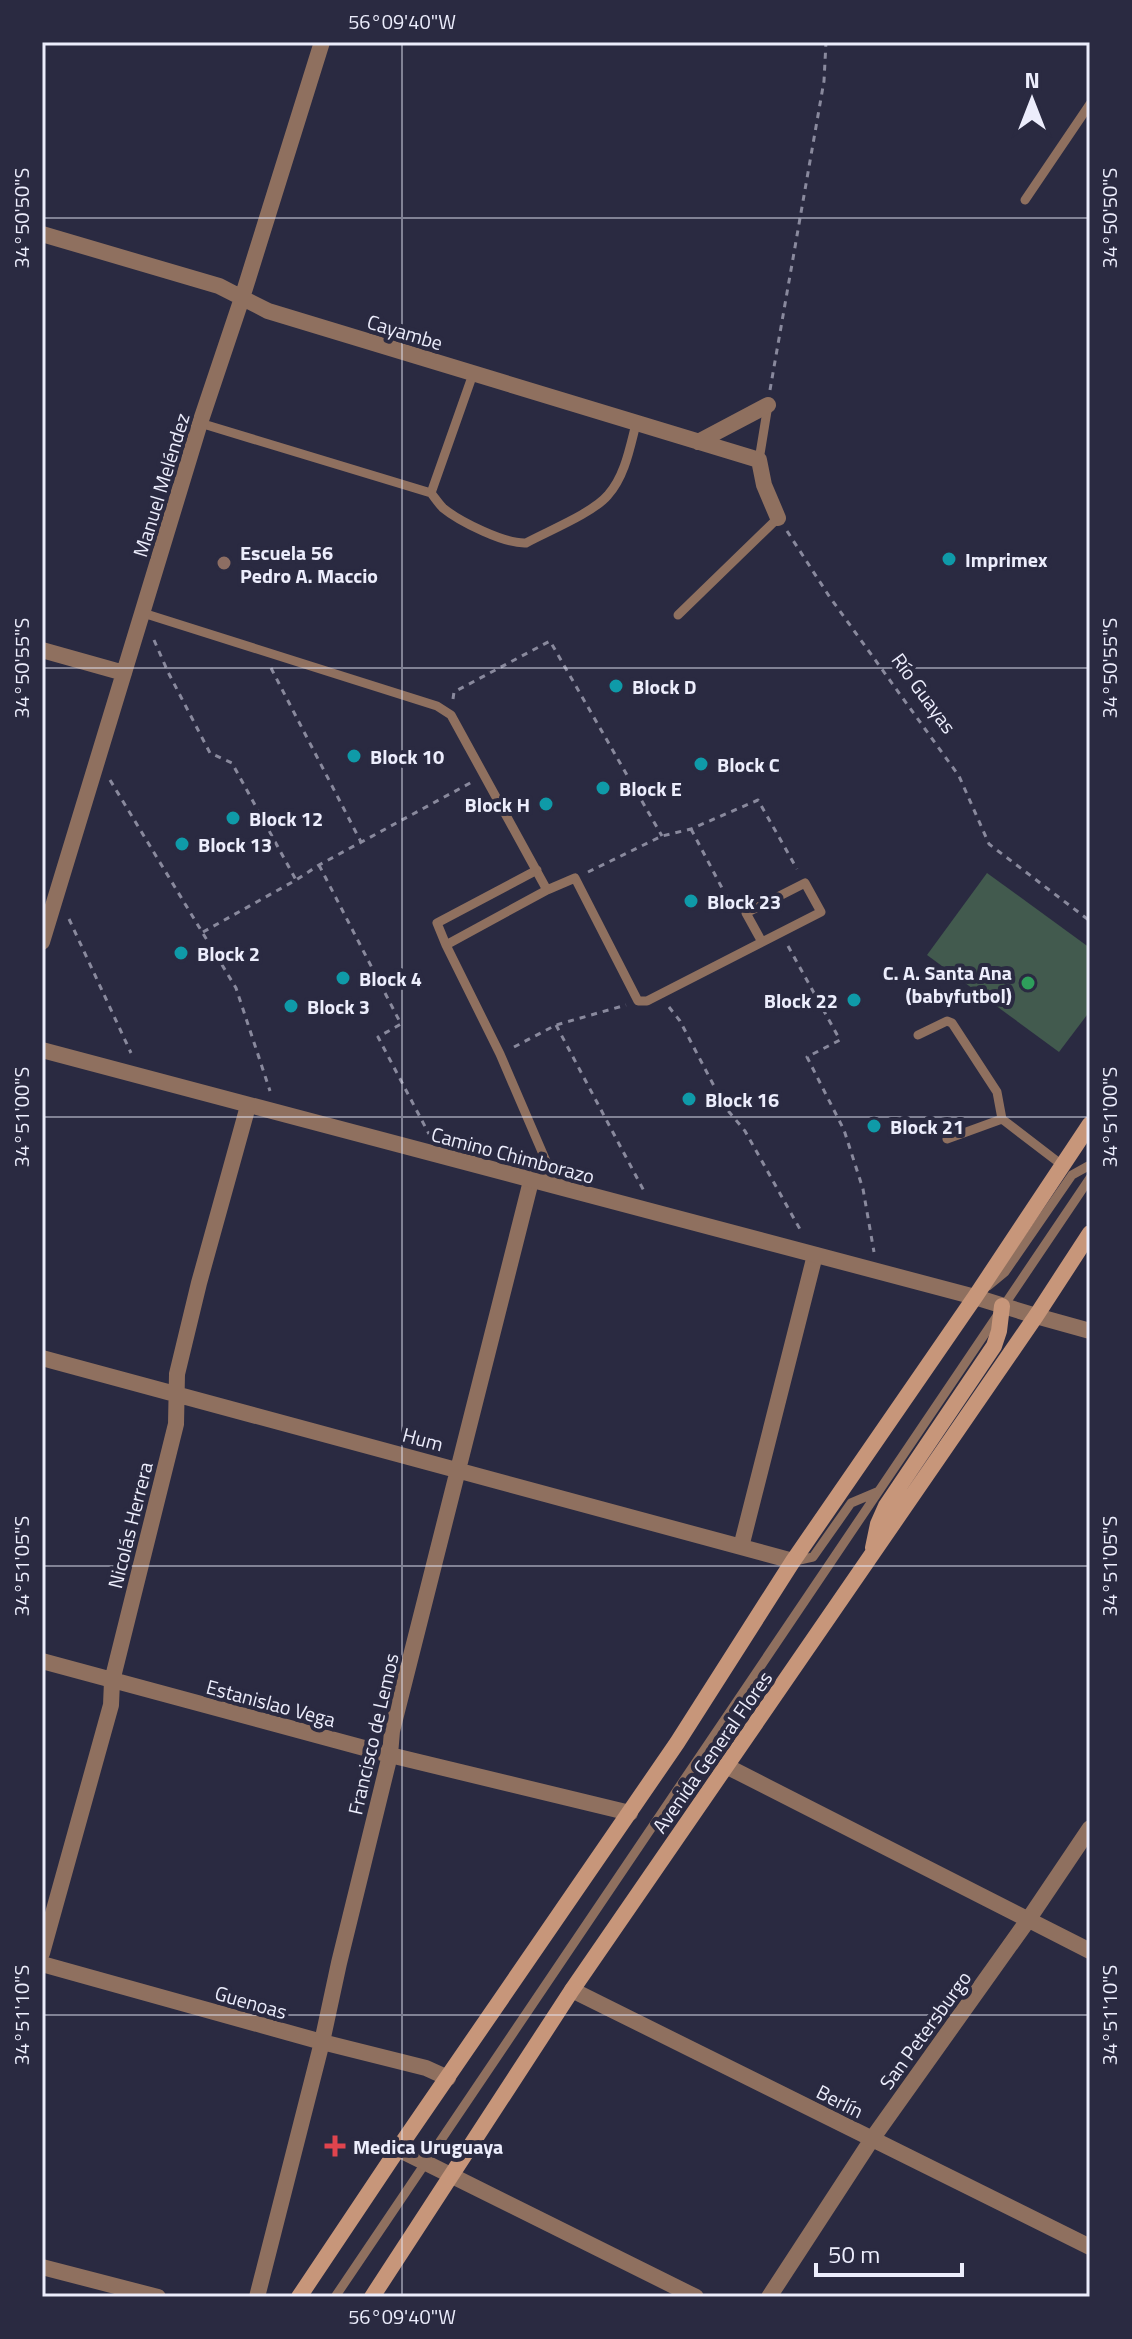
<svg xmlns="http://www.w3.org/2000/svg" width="1132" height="2339" font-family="'Titillium Web',sans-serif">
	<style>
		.green { fill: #425a4e }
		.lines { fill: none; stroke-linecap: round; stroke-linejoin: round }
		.path { stroke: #89899d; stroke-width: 3; stroke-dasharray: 6 6; stroke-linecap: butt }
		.service { stroke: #8f705f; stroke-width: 9 }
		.minor { stroke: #8f705f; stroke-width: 16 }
		.tertiary { stroke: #8f705f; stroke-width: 16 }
		.secondary { stroke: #c7967a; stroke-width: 16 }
		.ticks { fill: none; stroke: #ecedfc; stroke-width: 2; stroke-opacity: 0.45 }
		.culture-dot { fill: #0f9aa8; stroke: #2a2a41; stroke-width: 3 }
		.education-dot { fill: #8d6e63; stroke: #2a2a41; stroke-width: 3 }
		.leisure-dot { fill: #2e9e5b; stroke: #2a2a41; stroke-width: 3 }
		.health-dot { fill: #e0444e; stroke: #2a2a41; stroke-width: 3 }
		.labels { text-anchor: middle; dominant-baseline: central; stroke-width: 8; stroke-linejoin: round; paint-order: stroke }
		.street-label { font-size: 20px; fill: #ecedfc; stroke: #2a2a41 }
		.poi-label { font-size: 20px; font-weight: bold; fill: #ecedfc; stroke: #2a2a41; text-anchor: start }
		.neatline { fill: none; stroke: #ecedfc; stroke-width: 3 }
		.ticks-label { font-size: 20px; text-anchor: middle; fill: #ecedfc }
	</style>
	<rect width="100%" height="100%" fill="#2a2a41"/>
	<path class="green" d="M987,873L1090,948V1011L1059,1052L927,955Z"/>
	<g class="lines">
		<path class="path" d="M770,390L824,81L826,42
			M787,531L829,596L959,776L989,844L1090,921
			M154,640L168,672L210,753L232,763L296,880
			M271,668L361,842
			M453,699L454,692L550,641L662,836
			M110,780L236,988L270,1091
			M691,829L732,907
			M319,865L401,1024L378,1037L429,1134
			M588,872L662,836L691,829L758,800L797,869
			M69,919L131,1053
			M203,932L296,880L319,865L472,782
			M788,946L840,1040L807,1057L844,1130L863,1189L874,1252
			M669,1007L680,1021L725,1107L745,1131L801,1231
			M556,1025L644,1191
			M514,1047L556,1025L626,1005"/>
		<path class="service" d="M1025,200L1090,104
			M200,423L431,493L473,374
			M759,460L768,405
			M431,493C435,498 439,504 443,508C460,522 505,544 526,543C548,531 593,513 608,495C625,476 630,447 636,424
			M143,613L437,706L451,715L547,890L446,945L500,1054L546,1161L542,1184
			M678,615L778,518
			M547,890L575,878L638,1001H647L821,912L805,883L746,913L762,942
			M446,945L437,923L537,870
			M918,1035L947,1021L952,1023L997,1092L1002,1119
			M947,1139L1002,1119L1062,1165
			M988,1286L1005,1272L1072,1175L1090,1165
			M795,1561L813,1557L851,1503L877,1492
			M335,2297L1090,1178"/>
		<path class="minor" d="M42,234L219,286L268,311L759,460L764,485L778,518
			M698,442L768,405
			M42,650L124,673
			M42,942L200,423L242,298L322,42
			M1036,1316L1090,1331
			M42,1358L793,1561
			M741,1547L815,1255
			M42,1661L390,1755L630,1813
			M726,1766L1090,1951
			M42,1953L111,1705L112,1681L176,1424L177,1374L199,1283L248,1106
			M42,1964L322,2042L426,2068L448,2078
			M572,1990L1090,2247
			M398,2149L696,2297
			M42,2267L158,2297
			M257,2297L322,2042L339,1963L390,1755L392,1731L531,1181
			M769,2297L872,2139L1028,1920L1090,1828"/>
		<path class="tertiary" d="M42,1050L975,1297L1036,1316"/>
		<path class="secondary" d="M873,1548L878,1524L886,1506L994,1346L999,1331L1002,1306
			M299,2297L398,2149L677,1743L793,1561L975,1297L1090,1124
			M372,2297L572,1990L1036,1316L1090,1233"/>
	</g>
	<path class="ticks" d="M402,42V2297M42,218H1090M42,668H1090M42,1117H1090M42,1566H1090M42,2015H1090"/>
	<g class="culture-dot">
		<circle cx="949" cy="559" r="8"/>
		<circle cx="616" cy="686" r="8"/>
		<circle cx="354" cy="756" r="8"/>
		<circle cx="701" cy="764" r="8"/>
		<circle cx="603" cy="788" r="8"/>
		<circle cx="546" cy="804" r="8"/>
		<circle cx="233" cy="818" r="8"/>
		<circle cx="182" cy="844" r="8"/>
		<circle cx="691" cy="901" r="8"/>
		<circle cx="181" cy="953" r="8"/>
		<circle cx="343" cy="978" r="8"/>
		<circle cx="854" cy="1000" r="8"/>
		<circle cx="291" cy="1006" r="8"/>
		<circle cx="689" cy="1099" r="8"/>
		<circle cx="874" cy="1126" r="8"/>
	</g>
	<circle class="education-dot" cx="224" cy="563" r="8"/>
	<circle class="leisure-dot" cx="1028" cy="983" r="8"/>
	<path class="health-dot" d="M331 2134h8v8h8v8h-8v8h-8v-8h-8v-8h8z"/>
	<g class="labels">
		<g class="street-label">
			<text transform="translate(405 332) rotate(17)">Cayambe</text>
			<text transform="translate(161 485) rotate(-73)">Manuel Meléndez</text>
			<text transform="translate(924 693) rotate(54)">Río Guayas</text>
			<text transform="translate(513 1155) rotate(15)">Camino Chimborazo</text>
			<text transform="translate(423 1439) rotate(15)">Hum</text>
			<text transform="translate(130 1525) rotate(-76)">Nicolás Herrera</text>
			<text transform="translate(271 1703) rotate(15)">Estanislao Vega</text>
			<text transform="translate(373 1734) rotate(-77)">Francisco de Lemos</text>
			<text transform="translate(712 1752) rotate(-55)">Avenida General Flores</text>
			<text transform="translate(251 2002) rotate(16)">Guenoas</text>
			<text transform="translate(925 2030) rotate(-54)">San Petersburgo</text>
			<text transform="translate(840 2101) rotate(27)">Berlín</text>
		</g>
		<g class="poi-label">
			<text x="240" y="552">Escuela 56<tspan x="240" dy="23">Pedro A. Maccio</tspan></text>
			<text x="965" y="559">Imprimex</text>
			<text x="632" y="686">Block D</text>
			<text x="370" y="756">Block 10</text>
			<text x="717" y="764">Block C</text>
			<text x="619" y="788">Block E</text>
			<text x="530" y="804" text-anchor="end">Block H</text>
			<text x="249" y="818">Block 12</text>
			<text x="198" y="844">Block 13</text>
			<text x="707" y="901">Block 23</text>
			<text x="197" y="953">Block 2</text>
			<text x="1012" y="972" text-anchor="end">C. A. Santa Ana<tspan x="1012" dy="23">(babyfutbol)</tspan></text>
			<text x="359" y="978">Block 4</text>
			<text x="838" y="1000" text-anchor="end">Block 22</text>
			<text x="307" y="1006">Block 3</text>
			<text x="705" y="1099">Block 16</text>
			<text x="890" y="1126">Block 21</text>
			<text x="353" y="2146">Medica Uruguaya</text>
		</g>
	</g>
	<rect width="1132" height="2339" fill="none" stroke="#2a2a41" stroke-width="88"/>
	<g transform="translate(1032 100)" stroke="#2a2a41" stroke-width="6" paint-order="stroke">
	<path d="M0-6L14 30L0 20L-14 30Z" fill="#ecedfc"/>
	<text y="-12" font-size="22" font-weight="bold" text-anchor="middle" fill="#ecedfc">N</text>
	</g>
	<path d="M816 2263v12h146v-12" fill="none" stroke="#ecedfc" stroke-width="4"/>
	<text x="828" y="2263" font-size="24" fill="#ecedfc" stroke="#2a2a41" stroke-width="6" paint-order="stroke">50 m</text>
	<rect x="44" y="44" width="1044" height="2251" class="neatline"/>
	<g class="ticks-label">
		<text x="402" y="29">56°09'40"W</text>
		<text transform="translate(22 218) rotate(-90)" y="7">34°50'50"S</text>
		<text transform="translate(1110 218) rotate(-90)" y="7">34°50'50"S</text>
		<text transform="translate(22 668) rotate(-90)" y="7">34°50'55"S</text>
		<text transform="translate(1110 668) rotate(-90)" y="7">34°50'55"S</text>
		<text transform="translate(22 1117) rotate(-90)" y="7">34°51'00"S</text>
		<text transform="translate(1110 1117) rotate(-90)" y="7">34°51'00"S</text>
		<text transform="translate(22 1566) rotate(-90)" y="7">34°51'05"S</text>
		<text transform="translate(1110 1566) rotate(-90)" y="7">34°51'05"S</text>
		<text transform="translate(22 2015) rotate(-90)" y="7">34°51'10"S</text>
		<text transform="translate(1110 2015) rotate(-90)" y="7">34°51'10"S</text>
		<text x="402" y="2324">56°09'40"W</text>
	</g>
</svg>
